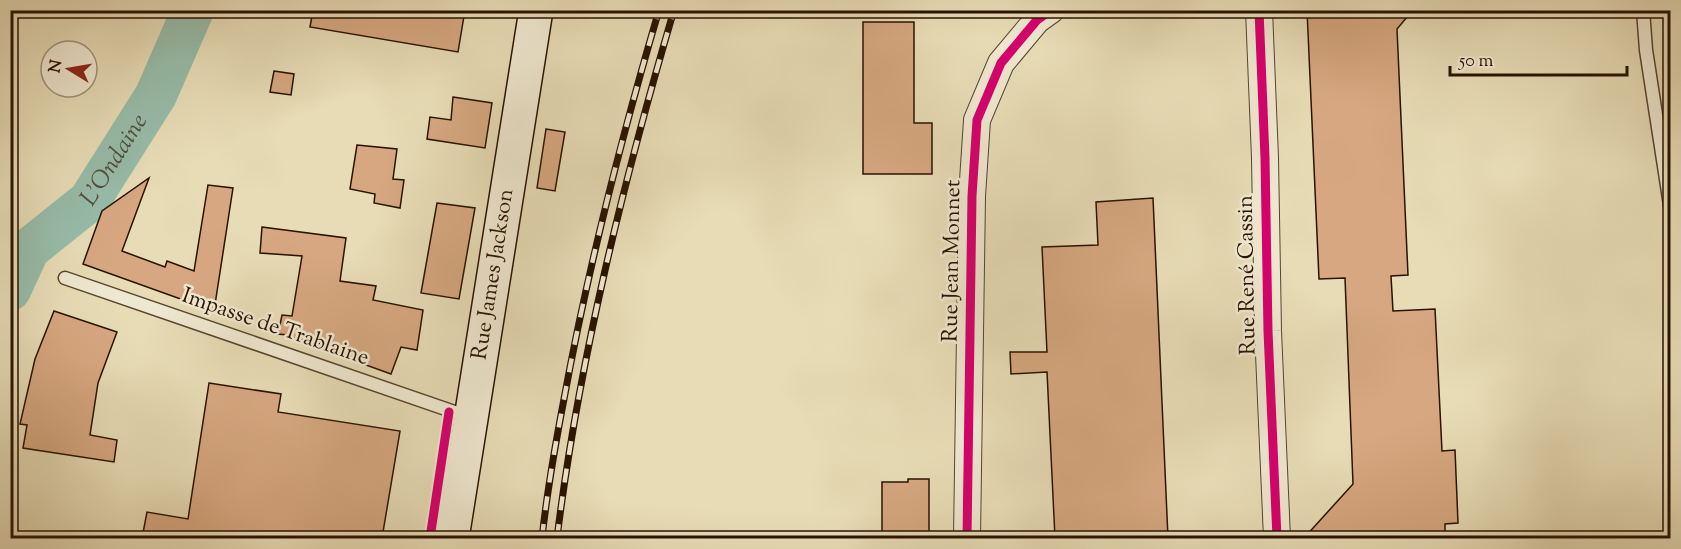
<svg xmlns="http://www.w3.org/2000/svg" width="1681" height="549" font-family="'Sorts Mill Goudy',serif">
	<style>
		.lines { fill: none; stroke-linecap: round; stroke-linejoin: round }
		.river { stroke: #97bca9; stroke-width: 42 }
		.building { fill: #d6a780; stroke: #291200; stroke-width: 1.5 }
		.lane-casing { stroke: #58442e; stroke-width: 15 }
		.street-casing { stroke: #58442e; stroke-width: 28 }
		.secondary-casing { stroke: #291200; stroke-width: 36 }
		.lane { stroke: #efe8d0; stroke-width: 12 }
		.street { stroke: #efe8d0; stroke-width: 26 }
		.secondary { stroke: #efe8d0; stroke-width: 33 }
		.rail-casing { stroke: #291200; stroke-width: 7 }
		.rail { stroke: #efe8d0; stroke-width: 4.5; stroke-dasharray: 14; stroke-linecap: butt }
		.cycleway-casing { stroke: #efe8d0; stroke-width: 13 }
		.cycleway { stroke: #d6006c; stroke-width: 9 }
		.labels { text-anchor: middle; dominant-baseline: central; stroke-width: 5; stroke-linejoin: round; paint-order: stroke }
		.street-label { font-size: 22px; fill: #291200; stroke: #efe8d0 }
		.water-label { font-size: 24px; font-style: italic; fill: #504e3b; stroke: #efe8d0 }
	</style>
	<rect width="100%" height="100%" fill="#e7dcb6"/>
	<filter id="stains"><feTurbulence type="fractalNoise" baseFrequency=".00333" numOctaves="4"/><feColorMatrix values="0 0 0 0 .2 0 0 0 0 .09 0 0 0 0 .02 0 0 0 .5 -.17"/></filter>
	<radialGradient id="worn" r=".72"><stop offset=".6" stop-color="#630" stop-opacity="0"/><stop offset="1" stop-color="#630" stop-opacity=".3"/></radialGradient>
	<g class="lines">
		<path class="river" id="s1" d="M10,290L29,249L89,201L108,171L156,95L193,10"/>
	</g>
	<path class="building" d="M313,10H465L458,52L310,27Z
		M1307,10H1413L1397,29L1408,275L1391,276L1393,311L1435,309L1442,451L1455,450L1458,523L1445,524V538H1304L1353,484L1345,278L1319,279Z
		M863,22H914V123H932V174H863Z
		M274,71L294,74L291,95L270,92Z
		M453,97L492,103L485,148L427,139L430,117L451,120Z
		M546,129L565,132L555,191L537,188Z
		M357,145L397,149L393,179L404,180L400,208L374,203L375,194L350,189Z
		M149,178L122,251L165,267L167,261L194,271L208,185L233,188L214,311L83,264L102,211Z
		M1153,198L1168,538H1055L1047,372L1011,374L1010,352H1047L1042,247L1098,245L1096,202Z
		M437,203L475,208L459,299L421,293Z
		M262,227L346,238L340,281L376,286L373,300L423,310L417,350L401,347L391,374L341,356L342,348L288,337V335L278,334L282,315L292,316L302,256L260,253Z
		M54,311L117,332L98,383L90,435L117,440L114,462L23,448L27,425L20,424L35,359Z
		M209,383L281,394L278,412L400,431L382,538H142L147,512L188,519Z
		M908,479H929V538H882V482H908Z"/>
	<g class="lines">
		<g class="lane-casing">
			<path id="lane" d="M1643,10L1646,50L1670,205
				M65,278L469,417"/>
		</g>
		<g class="street-casing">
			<path id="street" d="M1259,10L1265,158L1268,331L1277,538
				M967,538L972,196L977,120L1001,63L1037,20L1051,10"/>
		</g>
		<g class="secondary-casing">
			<g id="secondary">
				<path id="s2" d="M452,538L536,10"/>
			</g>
		</g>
		<use href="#lane" class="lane"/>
		<use href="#street" class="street"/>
		<use href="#secondary" class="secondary"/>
		<g class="rail-casing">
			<path id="rail" d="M542,538C547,492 555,446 564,399C588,268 621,139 659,10
				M557,538C579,360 623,183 674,10"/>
		</g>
		<use href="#rail" class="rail"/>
		<g class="cycleway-casing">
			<path id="cycleway" d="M1259,10L1265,158L1268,331L1277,538
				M430,538L449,412
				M967,538L972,196L977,120L1001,63L1037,20L1051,10"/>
		</g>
		<use href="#cycleway" class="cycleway"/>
	</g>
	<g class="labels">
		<g class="street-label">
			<text transform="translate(953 261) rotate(-89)">Rue Jean Monnet</text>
			<text stroke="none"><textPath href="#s2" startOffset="267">Rue James Jackson</textPath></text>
			<text transform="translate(1248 275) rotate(-91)">Rue René Cassin</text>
			<text transform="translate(275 328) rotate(19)">Impasse de Trablaine</text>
		</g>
		<g class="water-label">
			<text stroke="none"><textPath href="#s1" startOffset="170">L'Ondaine</textPath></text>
		</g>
	</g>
	<rect width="1681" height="549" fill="none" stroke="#e7dcb6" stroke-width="36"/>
	<rect x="12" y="12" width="1657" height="525" fill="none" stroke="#291200" stroke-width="3"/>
	<rect x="18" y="18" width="1645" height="513" fill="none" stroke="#291200" stroke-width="1.5"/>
	<g transform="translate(69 69) rotate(281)"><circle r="28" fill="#efe8d0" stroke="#a0927d" stroke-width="1.5"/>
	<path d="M0-4.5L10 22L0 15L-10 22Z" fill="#8f2418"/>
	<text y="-9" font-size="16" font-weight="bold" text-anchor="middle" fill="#291200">N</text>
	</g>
	<path d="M1450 66v9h177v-9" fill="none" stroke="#291200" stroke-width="3"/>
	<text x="1459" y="66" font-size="18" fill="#291200" stroke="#efe8d0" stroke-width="4.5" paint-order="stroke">50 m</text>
	<rect width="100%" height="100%" filter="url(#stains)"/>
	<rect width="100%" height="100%" fill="url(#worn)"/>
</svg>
